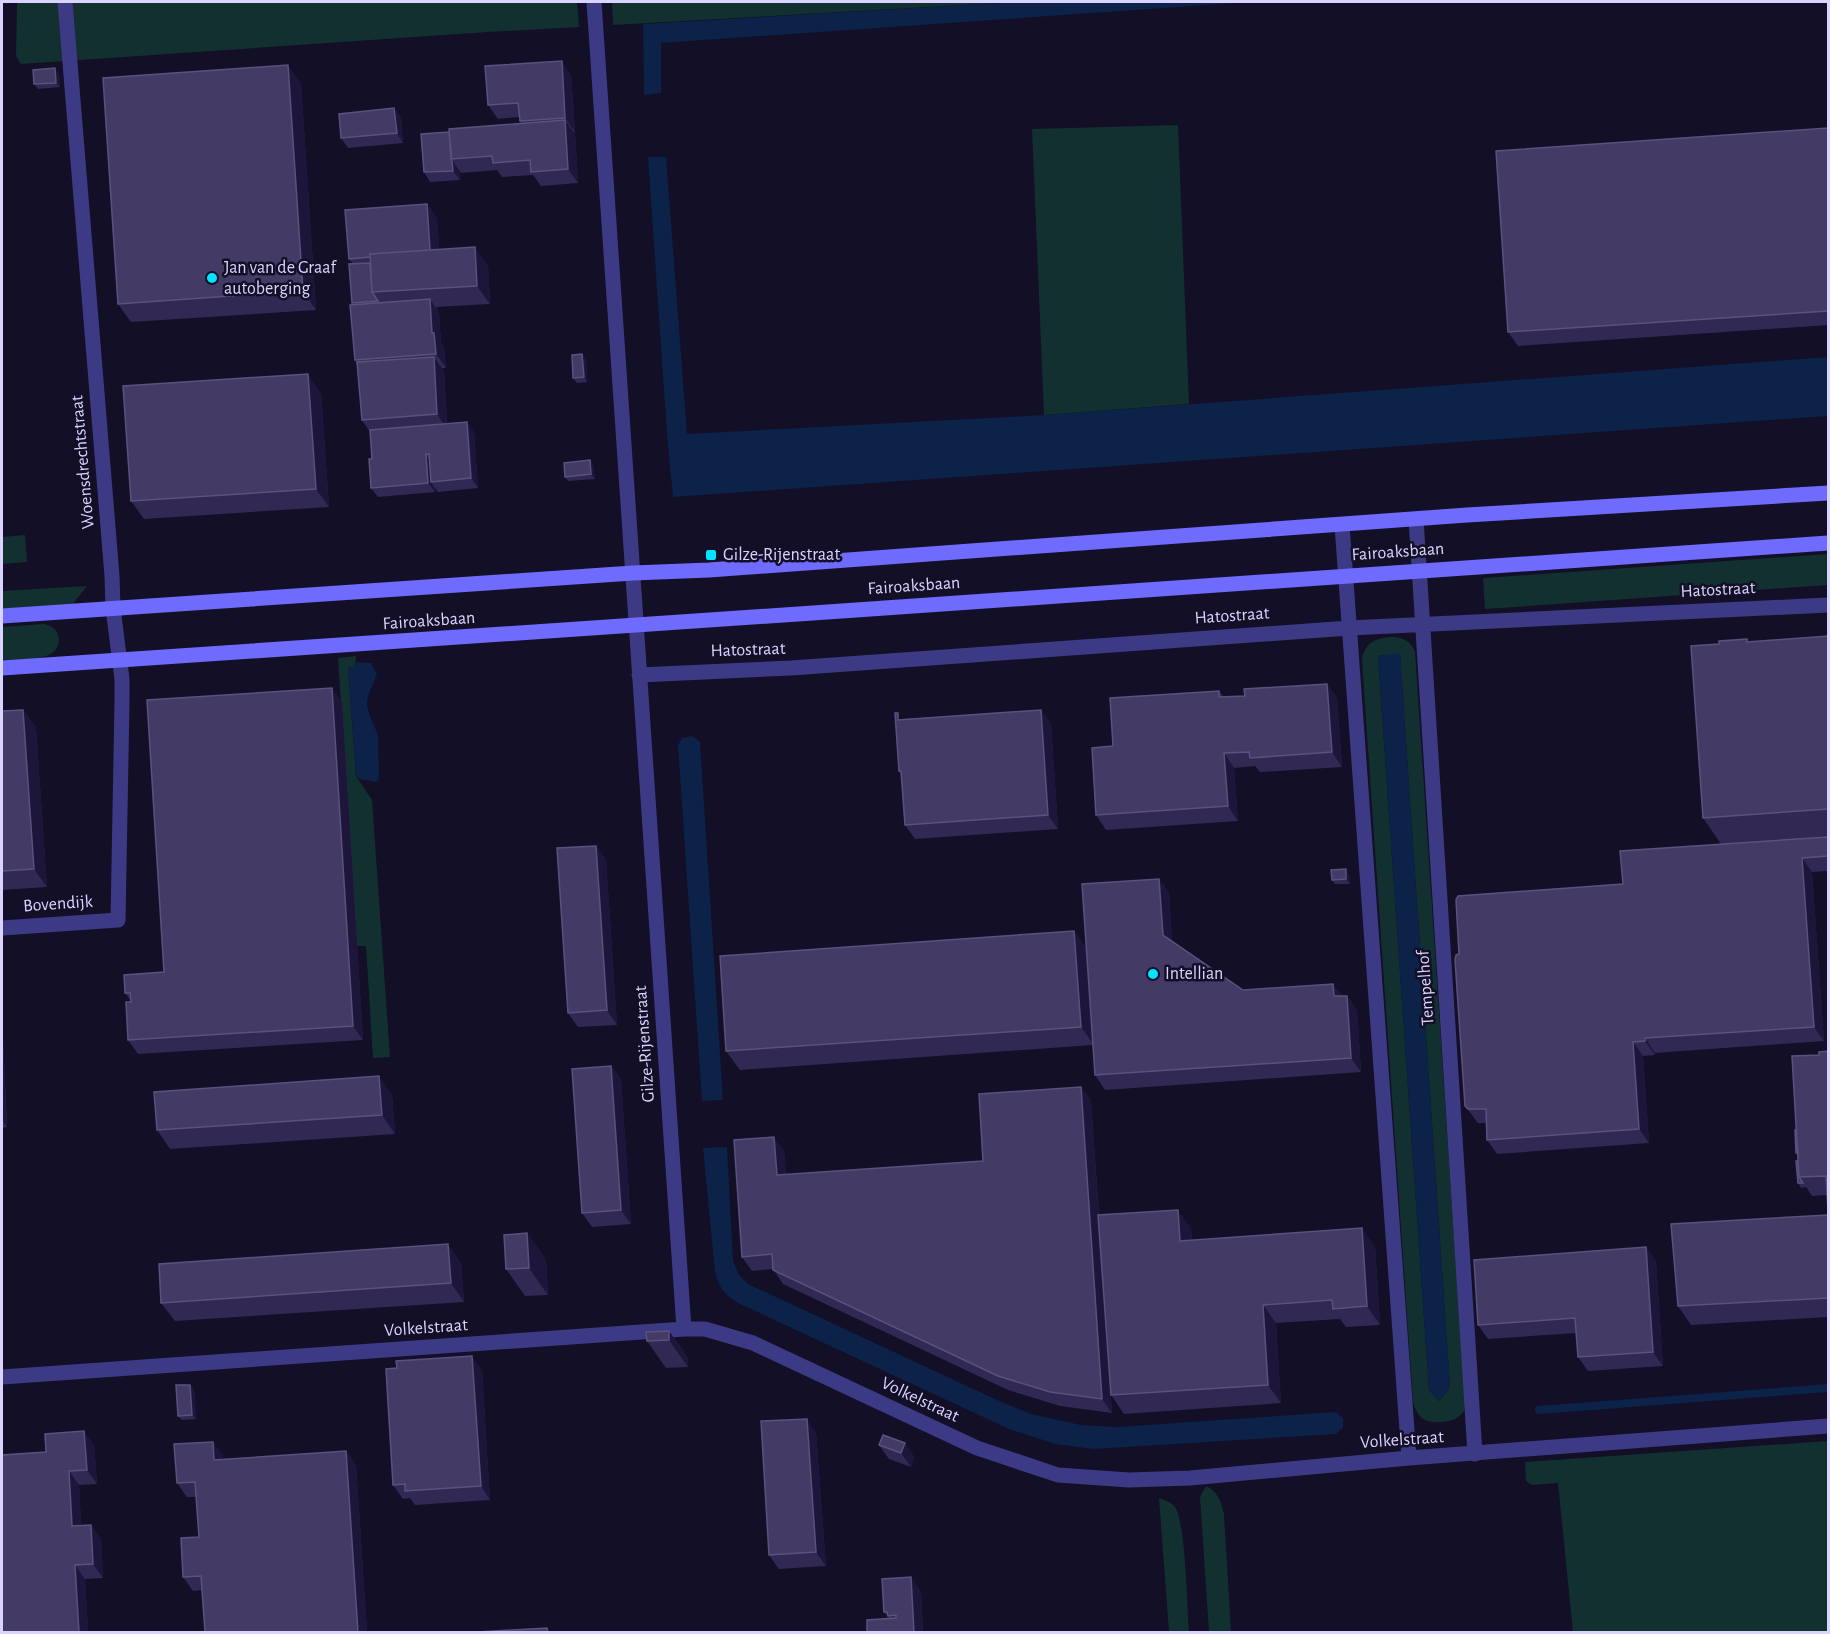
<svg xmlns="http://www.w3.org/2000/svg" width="1830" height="1634" font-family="'Alegreya Sans',sans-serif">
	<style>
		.green { fill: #12302f; fill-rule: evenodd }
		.water { fill: #0c2248 }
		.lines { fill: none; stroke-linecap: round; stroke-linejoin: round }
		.stream { stroke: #0c2248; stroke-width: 8 }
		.street { stroke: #3d3a85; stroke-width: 15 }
		.secondary { stroke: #6f6bff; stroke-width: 15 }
		.wall { fill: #312854 }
		.shaded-wall { fill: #1d163a }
		.building { fill: #433a66; stroke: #5a527e; stroke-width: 1.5 }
		.poi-dot { fill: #00e5ff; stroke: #130f26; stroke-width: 2 }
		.labels { text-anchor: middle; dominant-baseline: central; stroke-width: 5; stroke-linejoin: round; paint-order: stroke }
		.poi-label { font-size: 18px; fill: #d9d4ff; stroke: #130f26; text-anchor: start }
		.street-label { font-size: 18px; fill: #d9d4ff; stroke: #130f26 }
	</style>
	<rect width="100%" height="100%" fill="#130f26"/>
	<path class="green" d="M17,2H577L579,27L488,32L21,64L16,56Z
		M612,2H1017L613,25Z
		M1178,125L1189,404L1044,415L1032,129Z
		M25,535L27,562L2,564V537Z
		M1828,554V585L1485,609L1483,578Z
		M87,586L73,604L2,609V591Z
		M44,624C51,626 56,628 58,635C65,664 19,659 2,660V627Z
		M1389,637C1401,637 1410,639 1415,652L1465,1401C1465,1403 1465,1410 1464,1411C1458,1423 1433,1425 1423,1419C1417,1415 1415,1408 1413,1402L1362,661C1364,644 1373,639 1389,637ZM1400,654L1450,1387L1439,1401L1429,1390L1378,656Z
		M356,656L355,667L348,668L356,776L372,800L390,1057L373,1058L366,946H357L338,658Z
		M1828,1441V1632H1573L1558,1483L1532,1485L1526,1481L1525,1462Z
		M1206,1486C1218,1491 1221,1502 1224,1514L1231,1632H1209L1200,1497Z
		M1159,1498C1165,1500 1171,1502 1175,1507C1186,1524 1187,1608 1189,1632H1169Z"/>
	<path class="water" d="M1017,2H1250L661,43V93L644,95L643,24Z
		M648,157H666L687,434L1044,415L1828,357V416L673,497L667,434Z
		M1400,653L1450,1387L1439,1401L1429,1390L1378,656Z
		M356,662L371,663L377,674L368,696L367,705L369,714L378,735L379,779L376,782L360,779L356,776L348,667H355Z
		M692,736L700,742L723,1100L702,1101L678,745L682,738Z
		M727,1147L733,1261L739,1275L748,1284L997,1400L1031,1414L1081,1425L1117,1427L1336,1412L1343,1418V1428L1336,1434L1094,1449L1055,1444L1009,1429L738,1303C723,1293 720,1289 715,1272L703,1148Z"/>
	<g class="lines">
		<path class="stream" d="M1539,1410L1828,1388"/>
		<path class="street" d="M594,2L684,1329
			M1416,519L1475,1454
			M1342,525L1409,1458
			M639,675L791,668L1349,628L1828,605
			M2,928L118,920L122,702V679L113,608L112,576L65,2
			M2,1377L684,1329H705L753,1343L977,1448L1058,1475L1129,1480L1190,1478L1409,1458L1828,1426"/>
		<path class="secondary" d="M2,616L633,573L709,570L1467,515L1828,493
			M2,668C611,629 1219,583 1828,543"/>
	</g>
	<path class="wall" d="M59,73L60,87L38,89L34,84Z
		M571,75L575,132H574L575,134L578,183L541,186L533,175L502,177L497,170L461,173L459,170L460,180L430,182L424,172L449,132L521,123L520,121L519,117L498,119L488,105Z
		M301,84L316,310L131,322L118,304Z
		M394,108L401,118L403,143L348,148L341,138Z
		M1828,128V325L1518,346L1508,332Z
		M427,204L437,218L439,249L488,266L490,304L436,307L439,313L441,343L444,347L446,368H442L444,371L447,424L474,432L478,488L438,492L434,487L435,492L378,497L371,488L372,459L370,432L362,420L357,365L355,360L353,305L352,303L353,264L349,259Z
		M582,354L586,359L587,382L577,383L573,378Z
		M321,393L329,507L144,519L131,501Z
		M590,460L593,465L595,479L568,481L565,477Z
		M1828,636V871L1812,872L1824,1041L1655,1053V1055L1643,1056L1649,1143L1497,1154L1487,1140L1486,1123H1478L1465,1106L1623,884L1721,844L1703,818L1719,644L1747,639L1749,642Z
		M1327,684L1337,698L1342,767L1260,772L1255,766L1234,768L1238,821L1106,830L1096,815L1113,746L1219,691L1224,697L1245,696Z
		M342,702L363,1040L138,1054L128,1040L131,1001L125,993L164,972Z
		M23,710L36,728L47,887L2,890V711Z
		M1041,710L1051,724L1058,829L915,839L905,825L902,776L899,771L902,719Z
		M596,846L606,860L617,1025L578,1027L568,1013Z
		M1349,874L1350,884H1335L1332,880Z
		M1159,879L1169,893L1172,941L1243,990L1333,984L1342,996H1347L1357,1010L1361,1072L1105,1090L1095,1075L1093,1045L740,1070L726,1051L1074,931L1086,948Z
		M2,1017L7,1127L2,1128Z
		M1819,1055L1828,1195L1812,1196L1806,1187L1801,1188L1798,1183V1156L1796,1153V1130Z
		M611,1066L621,1080L631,1224L592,1227L582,1213Z
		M1081,1087L1091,1101L1099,1215L1191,1228L1192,1240L1375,1247L1380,1325L1346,1327L1340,1319L1276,1323L1281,1403L1124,1414L1111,1395L1109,1372L1112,1413L1060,1406L1008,1390L783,1284L773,1269L752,1271L742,1257L784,1151L786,1175L983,1161Z
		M392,1095L395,1134L170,1149L157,1130Z
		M1828,1215V1317L1691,1325L1678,1306Z
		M527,1233L546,1260L548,1295L525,1296L506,1269Z
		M1646,1247L1656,1262L1663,1366L1588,1371L1578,1357L1576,1333L1488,1339L1478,1325Z
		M461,1263L464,1302L175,1321L161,1303Z
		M669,1331L688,1358V1367L666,1368L647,1341Z
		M397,1368L482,1370L490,1500L415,1505L410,1498L403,1499L393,1485Z
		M190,1385L194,1389L196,1419L182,1420L178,1416Z
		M816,1433L826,1566L779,1569L769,1555Z
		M213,1442L223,1456V1459L346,1451L356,1465L367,1632H205L202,1590L193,1591L183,1577L199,1537L196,1497H187L177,1483Z
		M905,1443L914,1457L911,1467L889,1459L879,1445Z
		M94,1445L97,1484L79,1485L81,1525H91L101,1539L103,1578L85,1579L88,1632H2L46,1452Z
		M921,1591L923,1632H867L889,1618L884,1612Z"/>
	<path class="shaded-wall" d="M562,61L571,75L575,132L565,118Z
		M288,65L301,84L316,310L303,291Z
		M55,68L59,73L60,87L56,83Z
		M394,108L401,118L403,143L397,133Z
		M565,120L575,134L578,183L568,169Z
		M452,160L459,170L460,180L453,171Z
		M427,204L437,218L440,267L430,253Z
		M475,247L488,266L490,304L477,286Z
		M430,299L439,313L441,343L444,347L446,368L436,354L432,333Z
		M582,354L586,359L587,382L584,377Z
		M434,357L444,371L447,429L437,414Z
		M308,374L321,393L329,507L316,489Z
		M467,422L474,432L478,488L471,478Z
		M426,454L432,464L431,482L434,487L435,492L428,483Z
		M590,460L593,465L595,479L591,474Z
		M1327,684L1337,698L1342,767L1332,752Z
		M332,688L342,702L363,1040L353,1026Z
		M23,710L36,728L47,887L34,869Z
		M1041,710L1051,724L1058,829L1048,815Z
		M1224,753L1234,768L1238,821L1228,806Z
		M596,846L606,860L617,1025L607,1010Z
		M1802,858L1812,872L1824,1041L1814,1027Z
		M1346,869L1349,874L1350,884L1346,879Z
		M1159,879L1169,893L1173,949L1163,935Z
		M1074,931L1087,950L1094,1045L1081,1027Z
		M1333,984L1343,998L1334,996Z
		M1347,996L1357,1010L1361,1072L1351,1058Z
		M2,1017L7,1127L2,1120Z
		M1645,1038L1655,1053V1055L1645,1041Z
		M1633,1042L1643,1056L1649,1143L1639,1129Z
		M611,1066L621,1080L631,1224L621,1210Z
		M379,1076L392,1095L395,1134L382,1115Z
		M1081,1087L1091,1101L1112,1413L1102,1399Z
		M774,1137L784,1151L787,1189L777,1175Z
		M1178,1210L1191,1228L1193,1259L1180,1241Z
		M1362,1228L1375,1247L1380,1325L1367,1306Z
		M527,1233L546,1260L548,1295L529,1268Z
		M448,1244L461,1263L464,1302L451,1283Z
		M1646,1247L1656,1262L1663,1366L1653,1352Z
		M1263,1305L1276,1323L1281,1403L1268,1385Z
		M669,1331L688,1358V1367L669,1340Z
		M472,1356L482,1370L490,1500L481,1486Z
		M190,1385L194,1389L196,1419L192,1415Z
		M807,1419L816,1433L826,1566L816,1552Z
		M84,1431L94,1445L97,1484L87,1470Z
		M213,1442L223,1456L224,1474L214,1460Z
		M905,1443L914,1457L911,1467L901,1453Z
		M346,1451L356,1465L367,1632H358Z
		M69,1471L79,1485L82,1540L72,1526Z
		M91,1525L101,1539L103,1578L93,1564Z
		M75,1565L85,1579L88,1632H79Z
		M911,1577L921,1591L923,1632H914Z"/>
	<path class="building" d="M562,61L565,118L520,121L518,103L488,105L485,66Z
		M288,65L303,291L118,304L103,78Z
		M55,68L56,83L34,84L33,70Z
		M394,108L397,133L341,138L339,114Z
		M565,120L568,169L531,172L530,160L493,163L492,156L451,159L449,129Z
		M1828,128V311L1508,332L1496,151Z
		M449,132L453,171L424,172L421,134Z
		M427,204L430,250L370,254V257L349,259L345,210Z
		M475,247L477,286L372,292L370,254Z
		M370,263L372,292L378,301L352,303L349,264Z
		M430,299L432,333H434L436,354L355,360L350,305Z
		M582,354L584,377L573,378L572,355Z
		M434,357L437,414L362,420L357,362Z
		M308,374L316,489L131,501L123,386Z
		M467,422L471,478L431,482L429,454H426L428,483L371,488L369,459H372L370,430Z
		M590,460L591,474L565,477L564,463Z
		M1828,636V809L1703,818L1691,646L1719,644V641L1747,639V642Z
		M1327,684L1332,752L1250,758L1249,752L1224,753L1228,806L1096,815L1092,748L1113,746L1110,698L1219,691V697L1245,696L1244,689Z
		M332,688L353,1026L128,1040L126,1002H131L130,993H125L124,975L164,972L147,700Z
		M23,710L34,869L2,871V711Z
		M1041,710L1048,815L905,825L901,771H899L895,713H898V720Z
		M1828,837V856L1802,858L1814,1027L1645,1038V1041L1633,1042L1639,1129L1487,1140L1486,1109H1468L1465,1106L1455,960L1456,955L1459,954L1456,900L1458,896L1623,884L1620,851Z
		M596,846L607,1010L568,1013L557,848Z
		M1346,869V879L1332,880L1331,870Z
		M1159,879L1163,935L1243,990L1333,984L1334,996H1347L1351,1058L1095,1075L1082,884Z
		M1074,931L1081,1027L726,1051L720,956Z
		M1828,1051V1211L1826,1176L1799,1177L1792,1056L1819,1055V1052Z
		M611,1066L621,1210L582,1213L572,1069Z
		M379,1076L382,1115L157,1130L154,1092Z
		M1081,1087L1102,1399L1050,1392L998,1376L773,1270L772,1254L742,1257L734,1140L774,1137L777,1175L983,1161L979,1094Z
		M1795,1130H1796L1798,1153H1796Z
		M1796,1161H1798L1799,1177L1803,1183H1798Z
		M1178,1210L1180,1241L1362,1228L1367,1306L1333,1309L1332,1300L1263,1305L1268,1385L1111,1395L1098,1215Z
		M1828,1215V1298L1678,1306L1671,1224Z
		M527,1233L529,1268L506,1269L504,1235Z
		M448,1244L451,1283L161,1303L159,1264Z
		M1646,1247L1653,1352L1578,1357L1575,1318L1478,1325L1474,1260Z
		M669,1331V1340L647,1341L646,1332Z
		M472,1356L481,1486L405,1491V1484L393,1485L386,1369L397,1368L396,1361Z
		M176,1385H190L192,1415L178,1416Z
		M807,1419L816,1552L769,1555L761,1421Z
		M84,1431L87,1470L69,1471L72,1526L91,1525L93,1564L75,1565L79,1632H2V1455L46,1452L45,1434Z
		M883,1435L905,1443L901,1453L879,1445Z
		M213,1442L214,1460L346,1451L358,1632H205L201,1576L183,1577L181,1538L199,1537L195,1482L177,1483L174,1444Z
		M911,1577L914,1632H867V1620L896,1618V1615L888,1616L887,1612H884L882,1579Z
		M547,1628L548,1632H477Z"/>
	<g class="poi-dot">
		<circle cx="212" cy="278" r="6"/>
		<rect x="705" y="549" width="12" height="12" rx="3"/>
		<circle cx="1153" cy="974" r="6"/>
	</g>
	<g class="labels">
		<g class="poi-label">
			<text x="224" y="268">Jan van de Graaf<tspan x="224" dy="21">autoberging</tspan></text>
			<text x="723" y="555">Gilze-Rijenstraat</text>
			<text x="1165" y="974">Intellian</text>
		</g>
		<g class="street-label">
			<text transform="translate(83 462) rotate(-95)">Woensdrechtstraat</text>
			<text transform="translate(1398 552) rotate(-4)">Fairoaksbaan</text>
			<text transform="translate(914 586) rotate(-4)">Fairoaksbaan</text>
			<text transform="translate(1718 590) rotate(-3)">Hatostraat</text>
			<text transform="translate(1232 616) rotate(-4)">Hatostraat</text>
			<text transform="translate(429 621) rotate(-4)">Fairoaksbaan</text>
			<text transform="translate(748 650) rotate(-2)">Hatostraat</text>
			<text transform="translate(58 904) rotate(-4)">Bovendijk</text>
			<text transform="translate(1426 988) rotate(-94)">Tempelhof</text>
			<text transform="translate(645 1044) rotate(-94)">Gilze-Rijenstraat</text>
			<text transform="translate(426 1328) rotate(-4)">Volkelstraat</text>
			<text transform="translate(920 1400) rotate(25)">Volkelstraat</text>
			<text transform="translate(1402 1440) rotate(-4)">Volkelstraat</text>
		</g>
	</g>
	<rect width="1830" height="1634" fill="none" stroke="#d9d4ff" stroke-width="6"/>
</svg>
